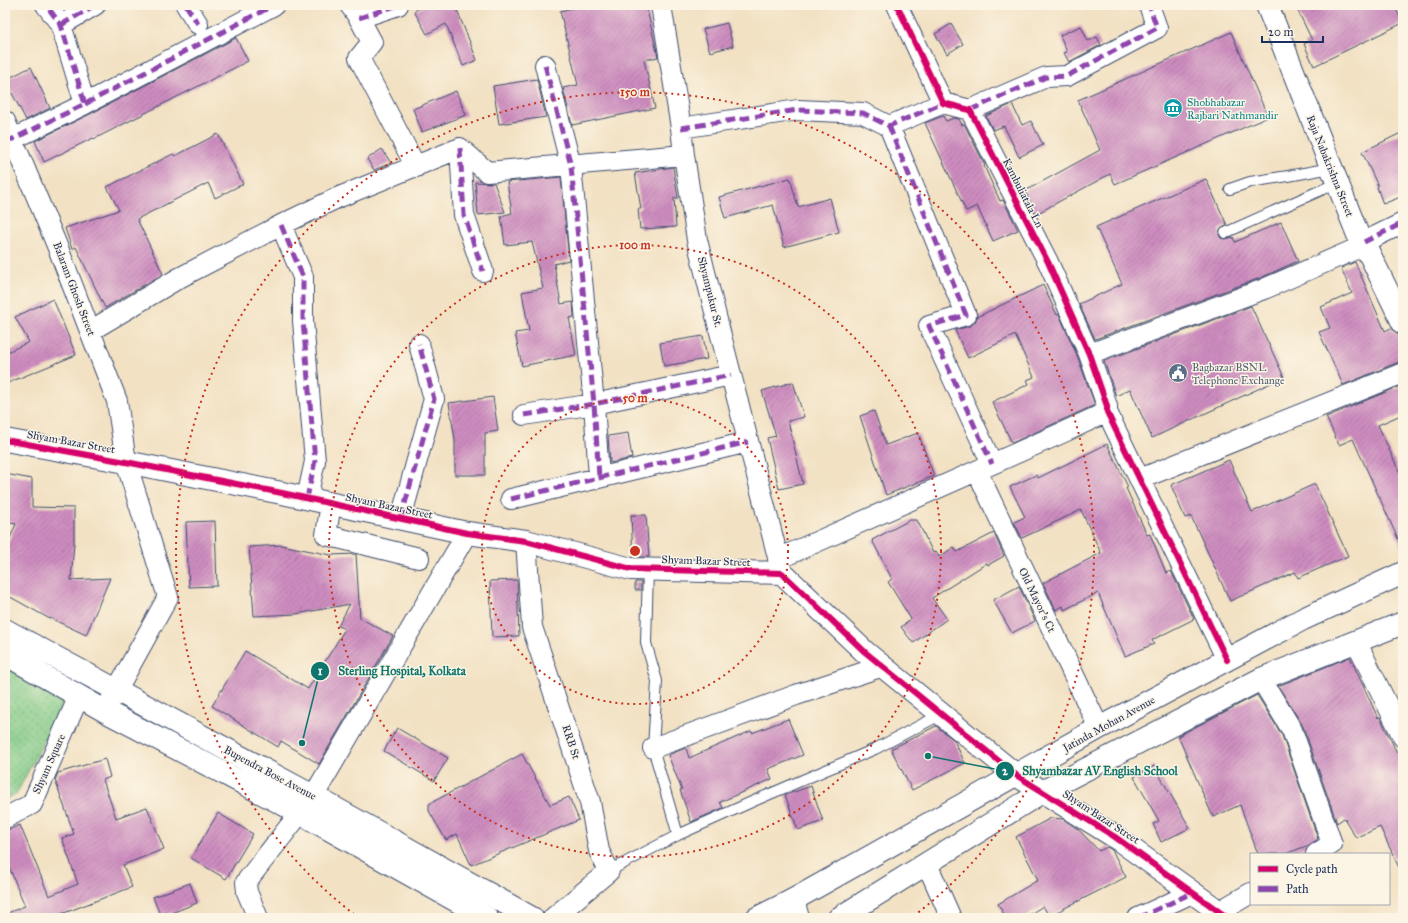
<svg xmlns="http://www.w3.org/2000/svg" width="1408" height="923" font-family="'IM FELL Great Primer',serif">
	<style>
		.park { fill: url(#park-dots); stroke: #4e7c72 }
		.building { fill: url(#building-hatch) }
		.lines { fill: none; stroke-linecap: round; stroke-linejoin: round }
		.lane-casing { stroke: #3b4a6d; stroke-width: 12 }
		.street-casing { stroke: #3b4a6d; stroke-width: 22 }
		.secondary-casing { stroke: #3b4a6d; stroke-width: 24 }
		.primary-casing { stroke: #3b4a6d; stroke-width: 24 }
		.lane { stroke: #fff; stroke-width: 10 }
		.street { stroke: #fff; stroke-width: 20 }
		.secondary { stroke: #fff; stroke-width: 22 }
		.primary { stroke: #fff; stroke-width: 22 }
		.quiet { stroke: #8e44ad; stroke-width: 5; stroke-dasharray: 10 5; stroke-linecap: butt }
		.cycleway-casing { stroke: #fcf5e5; stroke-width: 8 }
		.cycleway { stroke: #d6006c; stroke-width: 6 }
		.ring { fill: none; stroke: #c8321e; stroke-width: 2; stroke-dasharray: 2 4 }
		.labels { text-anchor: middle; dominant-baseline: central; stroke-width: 3; stroke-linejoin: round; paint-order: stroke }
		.culture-label { font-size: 11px; fill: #0d838f; stroke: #fcf5e5; text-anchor: start }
		.street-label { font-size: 11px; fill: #1b2f5e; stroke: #fcf5e5 }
		.service-label { font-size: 11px; fill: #4e5e75; stroke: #fcf5e5; text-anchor: start }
		.centre { fill: #c8321e; stroke: #fcf5e5; stroke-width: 2 }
		.ring-label { font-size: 12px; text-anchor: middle; font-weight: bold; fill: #c8321e; stroke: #fcf5e5; stroke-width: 3; stroke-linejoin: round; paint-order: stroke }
		.leader { fill: none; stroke: #0f766e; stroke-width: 1.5 }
		.callout-dot { fill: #0f766e; stroke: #fcf5e5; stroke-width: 1.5 }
		.mark-label { font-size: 12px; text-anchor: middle; font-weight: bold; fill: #fff }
		.callout-label { font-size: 12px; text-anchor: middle; font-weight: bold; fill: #0f766e; stroke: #fcf5e5; stroke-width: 3; stroke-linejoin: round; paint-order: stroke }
	</style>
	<defs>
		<pattern id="park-dots" width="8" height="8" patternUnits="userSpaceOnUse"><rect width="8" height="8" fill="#81c986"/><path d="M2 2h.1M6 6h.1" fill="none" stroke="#69a471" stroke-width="1.8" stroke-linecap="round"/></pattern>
		<pattern id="building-hatch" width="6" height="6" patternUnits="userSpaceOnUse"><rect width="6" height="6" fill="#ce8cbf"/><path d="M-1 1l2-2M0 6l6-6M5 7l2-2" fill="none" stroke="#a6739e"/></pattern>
	</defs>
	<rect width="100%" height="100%" fill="#fcf5e5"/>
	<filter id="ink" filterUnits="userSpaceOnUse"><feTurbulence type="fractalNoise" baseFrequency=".025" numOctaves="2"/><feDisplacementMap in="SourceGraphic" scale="8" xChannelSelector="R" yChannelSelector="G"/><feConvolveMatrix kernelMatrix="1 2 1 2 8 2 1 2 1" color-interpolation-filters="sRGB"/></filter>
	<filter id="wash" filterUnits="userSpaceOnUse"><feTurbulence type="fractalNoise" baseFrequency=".012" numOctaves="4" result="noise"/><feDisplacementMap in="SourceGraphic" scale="16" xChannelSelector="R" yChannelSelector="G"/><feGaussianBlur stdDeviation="0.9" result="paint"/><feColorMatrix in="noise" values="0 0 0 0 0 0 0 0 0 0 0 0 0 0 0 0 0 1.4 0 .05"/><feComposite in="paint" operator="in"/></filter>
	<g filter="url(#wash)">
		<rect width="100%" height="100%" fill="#f2e1c3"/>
		<path class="park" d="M5,666L65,700L17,793L5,800Z"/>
		<g id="blocks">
			<path class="building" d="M426,5H455L477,60L463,66L446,24L427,34L414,11Z
				M586,5H646L658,57L644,60L655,108L572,125L563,88L578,85L560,11Z
				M1295,5H1394L1403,23L1314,66L1304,44L1312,40Z
				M727,23L733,46L710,52L703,29Z
				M951,24L963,44L947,54L935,34Z
				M1081,26L1088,41L1097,37L1101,45L1069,62L1064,53L1067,52L1060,35Z
				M1231,32L1268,117L1115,184L1110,174L1036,214L1025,191L1100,150L1078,100Z
				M236,38L248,61L94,139L93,138L44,162L35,141L90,114Z
				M31,67L50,108L26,120L5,80Z
				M537,79L546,117L499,124L493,86Z
				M456,91L466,115L422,132L413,109Z
				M1012,104L1022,125L1031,121L1043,145L1019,157L1004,126L993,130L986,116Z
				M943,116L946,121L954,118L959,119L962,125L964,124L985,165L984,166L1000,201L1003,200L1018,230L993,241L977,206L966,211L925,123Z
				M1403,132V196L1383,204L1377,187L1378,186L1362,152Z
				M218,134L243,184L215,198L208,183L137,219L163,274L105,308L76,247L72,249L65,228L119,210L107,187L173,154L175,156Z
				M382,149L391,163L374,170L367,159Z
				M673,167L678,198H674L676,227L640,229L638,209H641L635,173Z
				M561,177L569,260L554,264L561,304L573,302L574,317L569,318L576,355L522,366L515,333L529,331L522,292L543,288L532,242L505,245L501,216L512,213L507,182Z
				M790,178L798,207L830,198L839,232L784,247L773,205L725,218L719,197Z
				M1206,179L1227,225L1220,230L1219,235L1221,238L1225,239L1233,237L1235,242L1281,222L1298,261L1260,278L1095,339L1079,304L1122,284L1096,227Z
				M475,182L494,183L505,212L478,215Z
				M1355,262L1385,331L1391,328L1398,334L1403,346V362H1399L1343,385L1319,332L1330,328L1321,307L1352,293L1341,268Z
				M1043,285L1057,315L1059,314L1078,358L1095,405L1012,443L992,402L1029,384L1027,380L1034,377L1015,335L968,358L955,330L970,326L975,322L977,317Z
				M53,299L76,355L5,384V353L29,342L15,317Z
				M1251,306L1284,377L1152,438L1130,389L1116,396L1104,361Z
				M703,336L707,359L664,366L660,343Z
				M793,382L804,417L788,421L803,484L779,489L767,438L776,436L762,391Z
				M1403,385V414L1378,425L1403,480V550L1353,439L1339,445L1326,417Z
				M493,397L498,431L485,433V475H455V439L449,403Z
				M874,411L886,445L918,433L934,476L886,495L860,416Z
				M628,433L632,458L610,463L608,436Z
				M1107,444L1128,487L1126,488L1147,535L1150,534L1166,573L1171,571L1194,619L1152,640L1154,644L1125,656L1098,593L1064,610L1063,606L1056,610L1043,583L1101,553L1081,510L1022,538L1014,522L1025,517L1010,487L1036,475L1038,478Z
				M1229,460L1252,512L1315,484L1348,556L1298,578L1295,572L1230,601L1191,516L1185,518L1171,485Z
				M5,474L32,479V507L74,508V543L71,580L110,578L86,635L50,618V619L5,594V550L16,524L5,522Z
				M631,515H646L649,557H633Z
				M910,520H917L933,553L936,551L939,557L954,547L957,552L994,533L1004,556L988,565L987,563L932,598L947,619L913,643L901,627L911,619L888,582L892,579L872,540Z
				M215,521L217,586L189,587L186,522Z
				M281,545L331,555L356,554L360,618L393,636L319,764L281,741L278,747L212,706L245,651L308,689L345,629L338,626L350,604L296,614L254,616L249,547Z
				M517,580L519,636L492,637L490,581Z
				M635,582H641V590H635Z
				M1019,586L1035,621L1012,633L993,600Z
				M1350,657L1378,718L1380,717L1397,753H1398L1403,763V876L1380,827L1356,838L1344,818L1337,823L1303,726L1278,686Z
				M1257,695L1282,735L1318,839L1309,845L1285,854H1258L1240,805L1213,817L1178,736Z
				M788,719L803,755L768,769L772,779L720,802L723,808L691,822L680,790H682L668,755L686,748L689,758L751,731L752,733Z
				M936,726L954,740L965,763L912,790L891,749Z
				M397,728L448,758L434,781L384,751Z
				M522,754L550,805L569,797L579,820L471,865L457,834L446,840L429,811V804Z
				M105,759L110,777L103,780L116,818L147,807L164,849L123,865L132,887L51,918H5V914L25,906L5,857V831L20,825L49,896L78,884L62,838L74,834L55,780L58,773Z
				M1154,766L1190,828L1161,842L1153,824L1159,821L1134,777Z
				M811,786L823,821L798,830L785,795Z
				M218,813L253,834L226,879L191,858Z
				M1051,818L1063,819L1078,829L1099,851L1107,847L1112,850L1126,877L1049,916L1043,906L1024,918H1006L998,904L1038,880L1016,837Z
				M190,883L197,903L161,917L153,897Z"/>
		</g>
	</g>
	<g filter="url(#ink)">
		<use href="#blocks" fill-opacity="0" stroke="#3b4a6d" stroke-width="1"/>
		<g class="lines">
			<g class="lane-casing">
				<path id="lane" d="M1230,189L1250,182L1288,176L1331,168
					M1225,233L1337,183
					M648,569L646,643L657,681L653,748L678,835
					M609,871L678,835L756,800L875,749L940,715"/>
			</g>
			<g class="street-casing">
				<path id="street" d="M186,5L198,24
					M350,5L359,18L372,42L359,58L416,167
					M661,5L681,128L684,155L697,240L719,328L782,573
					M897,5L943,103L970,110L1048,262L1089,354L1107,406V412L1227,660
					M359,18L398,5
					M61,25L95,5
					M545,65L571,166L594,404L599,477
					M85,104L274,5
					M970,110L1046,77L1067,76L1157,28L1149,5
					M5,121L58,248L117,401L126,462L168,597L105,711
					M889,126L966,315L929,326L992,464
					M681,128L798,110L863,113L889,126L943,103
					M5,140L13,139L85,104L61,25L46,5
					M460,148L464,215L483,271
					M281,225L303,277V321L315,461L307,498
					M1364,242L1403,223
					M90,331L179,278L281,225L337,198L460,148L487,172L684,155
					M1089,354L1264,289L1365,245
					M524,415L594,404L731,375
					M977,471L1099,728
					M1140,479L1403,373
					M511,499L748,442
					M331,503L326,535L419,558
					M401,518L434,399L419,344
					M526,541L532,627L590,802L599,851L609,871L553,918
					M778,559L1064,432L1107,412
					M1356,641L1403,737
					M1261,679L1292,730L1332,844L1316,854
					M653,748L796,695L883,666
					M5,818L32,804L79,696
					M927,864L951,918
					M1220,911L1251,893
					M258,918L247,892L246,882L300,813L320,785L467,533
					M1138,918L1192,893"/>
			</g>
			<g class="secondary-casing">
				<path id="secondary" d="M1267,5L1358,235L1365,245L1403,323
					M5,440L126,462L282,493L467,533L526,541L631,569L782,573L865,652L1016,775L1115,837L1228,918
					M793,900L798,918"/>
			</g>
			<g class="primary-casing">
				<path id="primary" d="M5,630L313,796L532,918
					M5,654L105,711L300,813L487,918
					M757,918L793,900L1099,728L1303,619L1403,573
					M839,918L1042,792L1261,679L1403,623"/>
			</g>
			<use href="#lane" class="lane"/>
			<use href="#street" class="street"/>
			<use href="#secondary" class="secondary"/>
			<use href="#primary" class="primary"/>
			<path class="quiet" d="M186,5L198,24
				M359,18L398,5
				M61,25L95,5
				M545,65L571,166L594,404L599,477
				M85,104L274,5
				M970,110L1046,77L1067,76L1157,28L1149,5
				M889,126L966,315L929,326L992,464
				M681,128L798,110L863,113L889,126L943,103
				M5,140L13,139L85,104L61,25L46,5
				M460,148L464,215L483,271
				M281,225L303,277V321L315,461L307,498
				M1364,242L1403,223
				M524,415L594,404L731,375
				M511,499L748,442
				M401,518L434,399L419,344
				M1138,918L1192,893"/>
			<g class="cycleway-casing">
				<path id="cycleway" d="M897,5L943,103L970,110L1048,262L1089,354L1107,406V412L1227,660
					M5,440L126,462L282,493L467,533L526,541L631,569L782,573L865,652L1016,775L1115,837L1228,918"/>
			</g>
			<use href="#cycleway" class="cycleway"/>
		</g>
	</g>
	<g class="ring">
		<circle cx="635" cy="551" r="153"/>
		<circle cx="635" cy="551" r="306"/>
		<path d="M359 918A459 459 0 1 1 911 918"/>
	</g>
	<defs>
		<g id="museum-disc" transform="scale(1)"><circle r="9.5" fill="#0f9aa8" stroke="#fcf5e5"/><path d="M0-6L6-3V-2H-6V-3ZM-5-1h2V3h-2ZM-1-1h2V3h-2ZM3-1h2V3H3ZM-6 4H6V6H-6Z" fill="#fff"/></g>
		<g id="civic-disc" transform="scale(1)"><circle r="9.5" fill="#5c6f8a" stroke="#fcf5e5"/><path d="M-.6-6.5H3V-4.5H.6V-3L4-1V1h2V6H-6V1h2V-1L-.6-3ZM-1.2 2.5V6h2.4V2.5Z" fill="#fff"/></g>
	</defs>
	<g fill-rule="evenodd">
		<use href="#museum-disc" x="1173" y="108"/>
		<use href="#civic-disc" x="1178" y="373"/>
	</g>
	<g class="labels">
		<g class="culture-label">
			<text x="1187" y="102">Shobhabazar<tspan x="1187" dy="13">Rajbari Nathmandir</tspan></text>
		</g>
		<g class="street-label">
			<text transform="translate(1330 166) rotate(68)">Raja Nabakrishna Street</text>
			<text transform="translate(1023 193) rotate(63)">Kambuliatala Ln</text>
			<text transform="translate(74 289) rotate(69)">Balaram Ghosh Street</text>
			<text transform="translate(710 292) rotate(76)">Shyampukur St.</text>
			<text transform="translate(71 442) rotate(10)">Shyam Bazar Street</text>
			<text transform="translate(389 506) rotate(12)">Shyam Bazar Street</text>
			<text transform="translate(706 561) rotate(2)">Shyam Bazar Street</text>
			<text transform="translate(1037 600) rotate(64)">Old Mayor's Ct</text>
			<text transform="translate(1109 724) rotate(-29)">Jatinda Mohan Avenue</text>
			<text transform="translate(571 742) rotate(72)">RRB St</text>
			<text transform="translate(49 764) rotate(-66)">Shyam Square</text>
			<text transform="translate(270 773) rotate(28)">Bupendra Bose Avenue</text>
			<text transform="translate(1101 817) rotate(33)">Shyam Bazar Street</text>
		</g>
		<g class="service-label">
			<text x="1192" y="367">Bagbazar BSNL<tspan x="1192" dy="13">Telephone Exchange</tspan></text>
		</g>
	</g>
	<circle cx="635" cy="551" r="6" class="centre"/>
	<g class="ring-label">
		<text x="635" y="96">150 m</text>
		<text x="635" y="249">100 m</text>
		<text x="635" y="402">50 m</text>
	</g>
	<path class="leader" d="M302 743L320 671M928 756L1005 771"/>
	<g class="callout-dot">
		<circle cx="302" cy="743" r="4"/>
		<circle cx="928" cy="756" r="4"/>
		<circle cx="320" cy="671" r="10"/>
		<circle cx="1005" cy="771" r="10"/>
	</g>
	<g class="mark-label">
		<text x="320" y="675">1</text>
		<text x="1005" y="775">2</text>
	</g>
	<g class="callout-label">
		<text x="402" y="675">Sterling Hospital, Kolkata</text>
		<text x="1100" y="775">Shyambazar AV English School</text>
	</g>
	<rect width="1408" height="923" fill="none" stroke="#fcf5e5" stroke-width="20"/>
	<rect x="1250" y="853" width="140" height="52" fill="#fcf5e5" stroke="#a2a6af"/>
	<rect x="1258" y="866" width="20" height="6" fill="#d6006c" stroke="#a2a6af"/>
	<text x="1286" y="873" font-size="12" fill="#1b2f5e">Cycle path</text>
	<rect x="1258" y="886" width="20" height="6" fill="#8e44ad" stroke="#a2a6af"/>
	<text x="1286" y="893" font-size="12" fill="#1b2f5e">Path</text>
	<path d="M1262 36v6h61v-6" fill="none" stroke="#1b2f5e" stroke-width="2"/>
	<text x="1268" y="36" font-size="12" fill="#1b2f5e" stroke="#fcf5e5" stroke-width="3" paint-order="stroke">20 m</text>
</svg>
